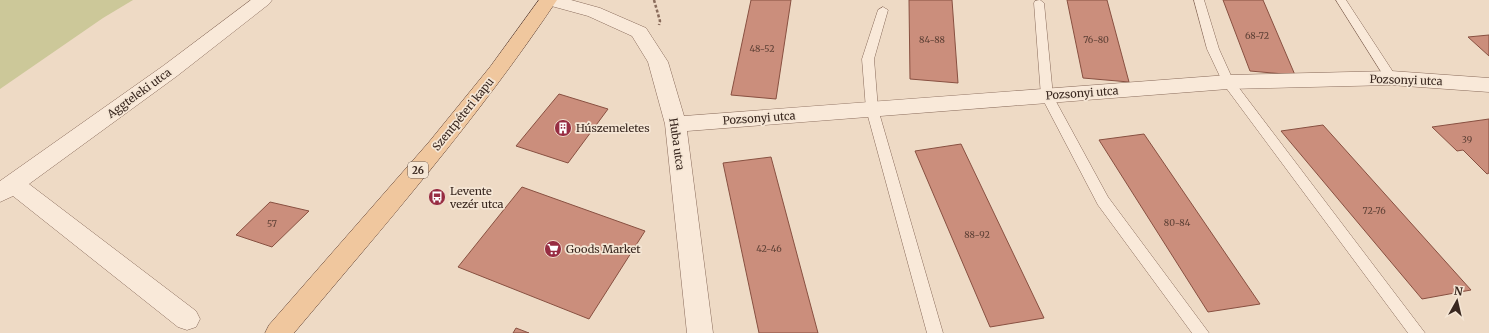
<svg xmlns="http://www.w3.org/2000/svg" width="1489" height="333" font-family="Merriweather,serif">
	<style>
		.green { fill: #ccc899 }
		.building { fill: #cb8e7c; stroke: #885041 }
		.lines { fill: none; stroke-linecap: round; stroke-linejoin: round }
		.service-casing { stroke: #896b5b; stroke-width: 1 }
		.minor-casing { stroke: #896b5b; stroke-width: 1 }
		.primary-casing { stroke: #573a2f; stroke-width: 1 }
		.path { stroke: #896b5b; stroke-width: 2.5; stroke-dasharray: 3 2; stroke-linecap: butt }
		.service { fill: #f9e9d9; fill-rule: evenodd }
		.minor { fill: #f9e9d9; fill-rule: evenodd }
		.primary { fill: #f0c79e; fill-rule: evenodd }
		.labels { text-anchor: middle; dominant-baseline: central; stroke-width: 3.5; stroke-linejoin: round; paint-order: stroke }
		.number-label { font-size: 9px; fill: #5e4136 }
		.shield { fill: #f5e6d5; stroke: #716056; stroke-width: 1 }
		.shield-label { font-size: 10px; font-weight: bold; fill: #39271f }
		.street-label { font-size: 11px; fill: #39271f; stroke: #f5e6d5 }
		.poi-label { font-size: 11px; fill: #39271f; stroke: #f5e6d5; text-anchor: start }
	</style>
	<rect width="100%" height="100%" fill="#eedac5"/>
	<path class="green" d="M0,0H133L103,18L0,89Z"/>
	<path class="building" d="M751,0H791L776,99L731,95Z
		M909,0H952L958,83L910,79Z
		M1067,0H1107L1129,82L1083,78Z
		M1223,0H1263L1295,75L1250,71Z
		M1489,35V56L1468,37Z
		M559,94L608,109L568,163L516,146Z
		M1489,119V173L1487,174L1463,150L1457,151L1432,127Z
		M1323,125L1471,290L1422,299L1281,131Z
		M1144,134L1260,304L1208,312L1099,140Z
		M961,144L1044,318L990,327L915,151Z
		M771,157L818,333H759L723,163Z
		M522,187L645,231L589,319L458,267Z
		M270,202L309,211L272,247L236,235Z
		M516,328L529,333H513Z"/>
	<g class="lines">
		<g class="service-casing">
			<path id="service" d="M1040,0L1044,3L1053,96L1108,197L1209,333H1192L1098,205L1041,96L1034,3L1035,1Z
				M1194,0H1204L1219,49L1233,80L1425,333H1408L1224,85L1207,49Z
				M1336,0H1346L1397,78L1395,81H1387Z
				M883,7L888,10L874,59L878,109L943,333H927L866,109L862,59L878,10Z"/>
		</g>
		<g class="minor-casing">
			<path id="minor" d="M251,0H272L269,4L177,76L29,184L196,311L200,319L196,327L187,330L178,327L13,196L0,202V181L163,66Z
				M541,0H571L600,8L646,28L668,62L684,116L1228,75L1391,71L1489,78V92L1391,85L1228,89L687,131L713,333H687L665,124L648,62L632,36L588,16L544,4Z"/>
		</g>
		<g class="primary-casing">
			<path id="primary" d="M539,0H557C478,118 385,225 294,333H265L269,325L429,142L490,67Z"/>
		</g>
		<path class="path" d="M654,0L660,21L659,25"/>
		<use href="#service" class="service"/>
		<use href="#minor" class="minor"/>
		<use href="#primary" class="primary"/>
	</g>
	<defs>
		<g id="building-disc" transform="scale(0.9)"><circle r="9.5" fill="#972c42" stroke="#f5e6d5"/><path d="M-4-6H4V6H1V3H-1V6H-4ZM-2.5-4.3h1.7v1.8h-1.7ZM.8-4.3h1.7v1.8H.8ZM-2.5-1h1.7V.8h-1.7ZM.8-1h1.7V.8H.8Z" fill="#fff"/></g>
		<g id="bus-disc" transform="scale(0.9)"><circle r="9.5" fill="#972c42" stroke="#f5e6d5"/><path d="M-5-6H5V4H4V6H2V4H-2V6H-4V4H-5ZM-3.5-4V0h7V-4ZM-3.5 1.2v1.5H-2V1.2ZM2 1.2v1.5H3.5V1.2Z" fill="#fff"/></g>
		<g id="supermarket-disc" transform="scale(0.9)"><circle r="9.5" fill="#972c42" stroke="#f5e6d5"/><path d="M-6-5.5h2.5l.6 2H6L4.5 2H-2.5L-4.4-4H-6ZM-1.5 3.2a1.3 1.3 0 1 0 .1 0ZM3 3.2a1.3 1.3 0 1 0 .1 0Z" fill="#fff"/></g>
	</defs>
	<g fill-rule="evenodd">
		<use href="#building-disc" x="563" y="128"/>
		<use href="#bus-disc" x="437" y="197"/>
		<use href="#supermarket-disc" x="553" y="249"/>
	</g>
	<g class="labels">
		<g class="number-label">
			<text x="1257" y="35">68-72</text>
			<text x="932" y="39">84-88</text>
			<text x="1096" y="39">76-80</text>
			<text x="762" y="48">48-52</text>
			<text x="1467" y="139">39</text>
			<text x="1374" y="210">72-76</text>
			<text x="1177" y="222">80-84</text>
			<text x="272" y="223">57</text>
			<text x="977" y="234">88-92</text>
			<text x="769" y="248">42-46</text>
		</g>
		<rect class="shield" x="408" y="162" width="20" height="16" rx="3"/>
		<g class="shield-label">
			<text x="418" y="170">26</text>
		</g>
		<g class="street-label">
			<text transform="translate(1406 80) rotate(2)">Pozsonyi utca</text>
			<text transform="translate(139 93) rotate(-36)">Aggteleki utca</text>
			<text transform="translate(1082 93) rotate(-4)">Pozsonyi utca</text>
			<text transform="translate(463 114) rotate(-51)">Szentpéteri kapu</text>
			<text transform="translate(759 118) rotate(-4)">Pozsonyi utca</text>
			<text transform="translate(677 144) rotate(82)">Huba utca</text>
		</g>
		<g class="poi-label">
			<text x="576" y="128">Húszemeletes</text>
			<text x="450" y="191">Levente<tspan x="450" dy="13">vezér utca</tspan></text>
			<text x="566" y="249">Goods Market</text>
		</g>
	</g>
	<g transform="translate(1457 301) rotate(8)" stroke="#f5e6d5" stroke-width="3" paint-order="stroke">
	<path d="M0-3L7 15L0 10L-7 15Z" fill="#39271f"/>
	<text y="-6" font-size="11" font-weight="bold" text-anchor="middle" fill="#39271f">N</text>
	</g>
</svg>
